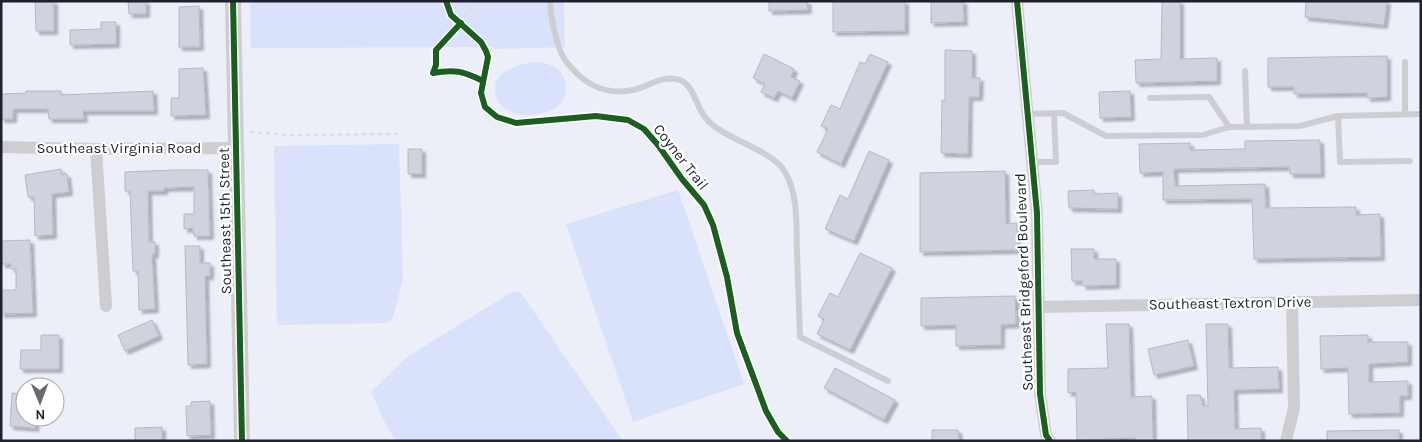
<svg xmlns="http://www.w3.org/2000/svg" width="1422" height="442" font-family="Karla,sans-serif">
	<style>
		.green { fill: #dae1fb }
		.building { fill: #d0d3de; stroke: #b6b9c3; filter: url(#shadow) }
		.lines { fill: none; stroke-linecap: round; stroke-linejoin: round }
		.path { stroke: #dcdcdf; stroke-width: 2; stroke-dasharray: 4 4; stroke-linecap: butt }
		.service { stroke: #ceced2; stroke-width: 6 }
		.minor { stroke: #ceced2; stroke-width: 12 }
		.secondary { stroke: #ceced2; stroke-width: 16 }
		.cycleway-casing { stroke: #fff; stroke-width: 9 }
		.cycleway { stroke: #1b5e20; stroke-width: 6 }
		.labels { text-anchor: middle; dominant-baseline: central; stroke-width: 4.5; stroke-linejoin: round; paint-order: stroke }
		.street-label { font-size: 15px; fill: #1f222e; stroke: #fff }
	</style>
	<defs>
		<filter id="shadow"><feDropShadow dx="3.5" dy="3.5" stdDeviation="1" flood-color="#0004"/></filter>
	</defs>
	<rect width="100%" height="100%" fill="#eceef8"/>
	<path class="green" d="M250,1H564L565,47L495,49L493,47L251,48Z
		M539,62C551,64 561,68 565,81C576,123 496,126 495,91C494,69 522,63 539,62Z
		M399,144L403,279L393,317L387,323L277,325L274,146Z
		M678,190L744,384L633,422L566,224Z
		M512,292L521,293L623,441H396L387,427L371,392L407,357Z"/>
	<path class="building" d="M35,1H54V31H36Z
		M128,1H146V14H129Z
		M769,1H807L808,10L769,11Z
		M833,1H905V31L833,32Z
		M931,1H963L964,22L931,23Z
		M1162,1H1180V59L1217,58V81L1136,83L1135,60L1161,59Z
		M1306,1H1387L1384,25L1305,17Z
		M199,6L200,47H179V7Z
		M101,22H116V44L70,45V30L101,29Z
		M945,50L972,51V78H980L979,97H969L968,154L941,153L942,100L945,101Z
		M764,54L794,69L791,77L800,81L792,98L778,91L774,98L761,92L765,84L753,78Z
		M870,54L888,62L841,164L817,152L828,129L821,126L831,105L840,109L860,62L865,64Z
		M1387,56V97L1367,98V93L1294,94V87H1268V58Z
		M203,68L206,115L171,116V98H179V69Z
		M26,91H61V95L153,91L154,111H83L84,119H49L48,109H13V119H1V94L26,93Z
		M1130,91L1131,117L1100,118L1099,92Z
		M1320,140L1321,174H1290L1289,167L1174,169L1175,186L1265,184L1266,208L1356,207V215L1380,214L1381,257L1254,259L1252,199L1163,200V172L1140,173L1139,144L1190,143V150L1245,149V141Z
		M408,149H422V174H408Z
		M869,151L889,160L854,241L825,229L840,195L848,199Z
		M61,169L62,175L67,174L69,192L52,194L53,235L35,236L34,197H28L25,175Z
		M173,170H208L210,236H194L193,228L184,229V214H194V187L164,188V191H148L149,242H155V254H152L155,309L139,310L138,271H133L130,191H125V172Z
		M1005,171L1006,224L1017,223V250L920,252V173Z
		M1094,190V194L1118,193V209L1069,208L1068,191Z
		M30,240L33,313L1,314V290H16V269H11V264H2L1,241Z
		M185,246H200V263H210V276H205L207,364L188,365Z
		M1071,249H1094V259H1116V285L1083,286L1082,281H1072Z
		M860,253L892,268L850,350L817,334L824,319L818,316L830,293L838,297Z
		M1015,296L1016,324L1001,325V345L956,346V325L921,326V298Z
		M152,320L159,336L125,351L118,335Z
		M1106,324H1129L1131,397L1152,396L1153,441H1135V438L1077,440L1076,392L1068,393V369L1108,368Z
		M1206,324H1228L1229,368L1278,367L1279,389L1234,390L1235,429L1261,428V441H1188L1187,395H1200L1203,406H1208Z
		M41,335H59V369H20L21,350H41Z
		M1368,335V342H1408V362L1369,364V382L1408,381V396H1400V413L1349,414L1348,368L1321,369L1320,336Z
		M1188,340L1194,366L1154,375L1148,349Z
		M835,368L895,400L884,420L824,388Z
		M12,393L25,394V417H36L35,428L10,426Z
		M210,401L211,435L187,436L186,406H191V402Z
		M162,427V441H135V428Z
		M932,430H958L959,441H932Z
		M1399,430V441H1327V431Z"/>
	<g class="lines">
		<path class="path" d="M461,23L475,1
			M250,132L289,135L403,134"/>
		<path class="service" d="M550,1C550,15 557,49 565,60C582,83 603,96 633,90C649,87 662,74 680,80C694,86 696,106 705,117C707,120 710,123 713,125C731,141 773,151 785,172C799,196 796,227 797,254C798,282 799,310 800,337L888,381
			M1405,62V114
			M1245,71L1247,127
			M1150,98L1209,97L1229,127
			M1028,114L1063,113L1106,136L1203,135L1229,127L1300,126L1338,116
			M1410,161L1340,162L1338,116L1421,114
			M1033,162H1056L1054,114"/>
		<path class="minor" d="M1017,1L1037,213L1040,394L1046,435L1050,441
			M1,147L96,149L236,148
			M96,149L106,306
			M1039,307L1421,300
			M1286,441L1294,408L1292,302"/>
		<path class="secondary" d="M233,1L242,441"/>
		<g class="cycleway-casing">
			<path id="cycleway" d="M233,1L242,441
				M446,1L451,15L481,42L486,51L488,57L481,93L485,107L497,117L516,123L596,116L628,120L644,129L658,145L682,179L704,205L713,225L727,277L737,333L766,411L778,432L787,441
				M1017,1L1037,213L1040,394L1046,435L1050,441
				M461,23L436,50V65L433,73C454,69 463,71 483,81"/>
		</g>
		<use href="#cycleway" class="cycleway"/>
	</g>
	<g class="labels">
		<g class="street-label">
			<text x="119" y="148">Southeast Virginia Road</text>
			<text transform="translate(681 157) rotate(52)">Coyner Trail</text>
			<text transform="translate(225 221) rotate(-91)">Southeast 15th Street</text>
			<text transform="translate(1024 282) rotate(-92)">Southeast Bridgeford Boulevard</text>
			<text transform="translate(1230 303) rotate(-1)">Southeast Textron Drive</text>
		</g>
	</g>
	<rect width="1422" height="442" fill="none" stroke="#1f222e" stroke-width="5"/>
	<g transform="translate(40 402) rotate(179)"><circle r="24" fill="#ffffff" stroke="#a5a7ab"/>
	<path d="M0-4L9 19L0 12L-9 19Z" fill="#676975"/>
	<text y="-8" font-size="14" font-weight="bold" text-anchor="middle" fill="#1f222e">N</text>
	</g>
</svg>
